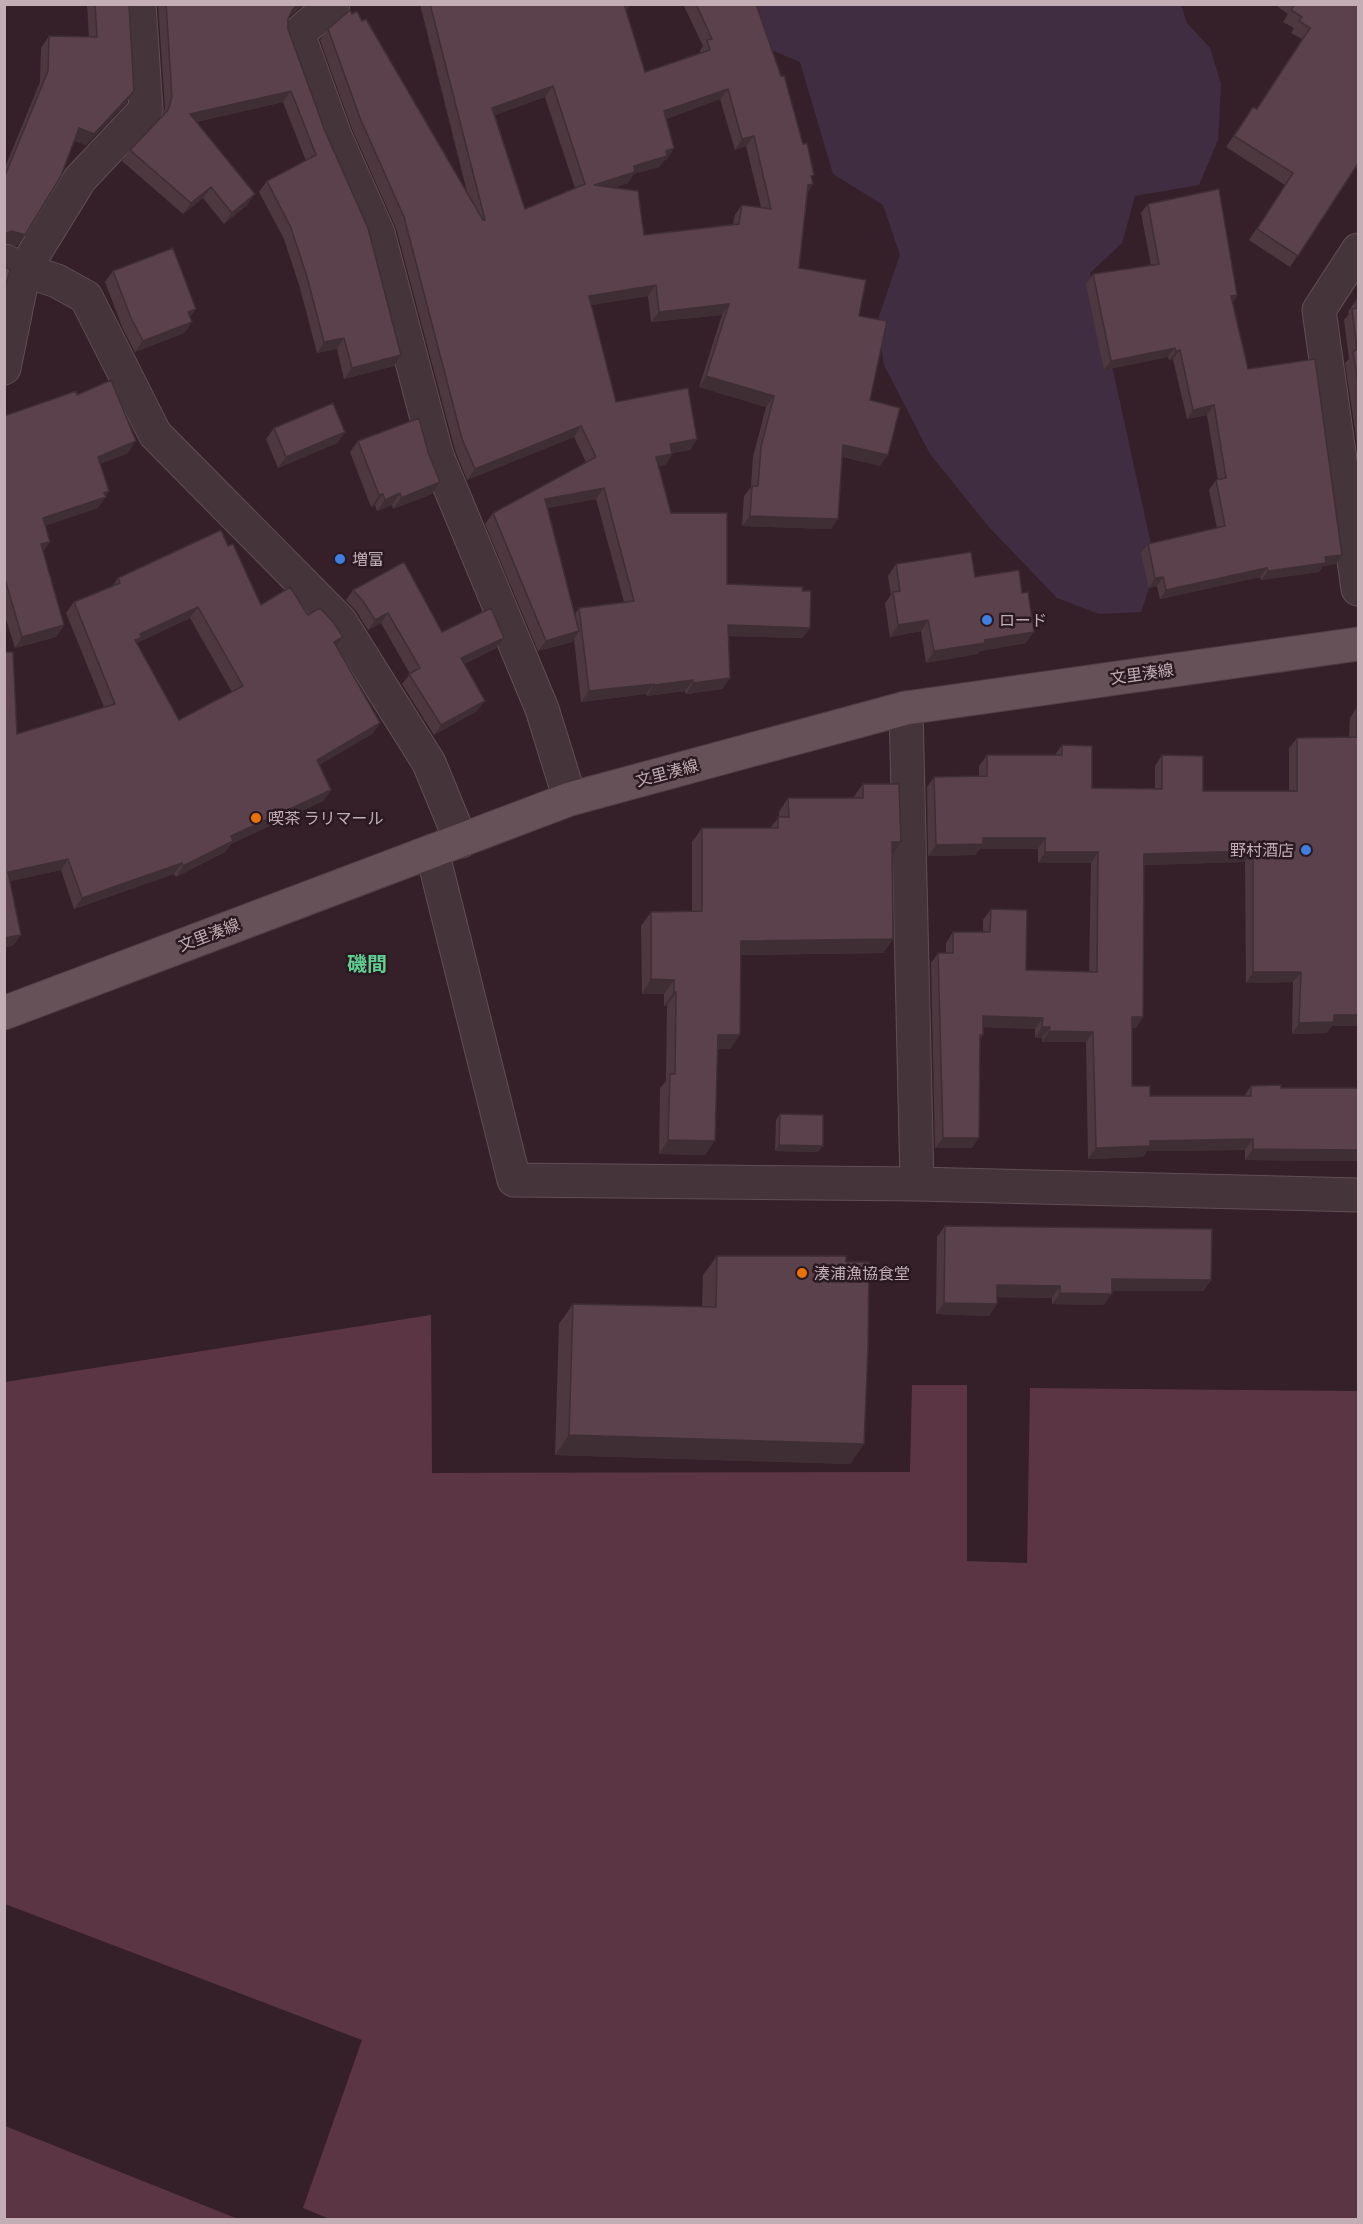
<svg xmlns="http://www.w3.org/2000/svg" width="1363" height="2224" font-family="Cabin,'Noto Sans JP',sans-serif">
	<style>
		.green { fill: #402d42 }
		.water { fill: #5c3544 }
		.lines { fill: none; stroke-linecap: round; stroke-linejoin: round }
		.minor-casing { stroke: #614e55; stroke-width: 35 }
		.major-casing { stroke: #4f3d44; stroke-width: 35 }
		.minor { stroke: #46343b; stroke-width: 33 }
		.major { stroke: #665159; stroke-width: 33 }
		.wall { fill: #4d3840; fill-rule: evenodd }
		.shaded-wall { fill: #3f2e34 }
		.building { fill: #5a414b; stroke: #3f2e34; stroke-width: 1.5; fill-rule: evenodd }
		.shop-dot { fill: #3f7fe0; stroke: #2a1920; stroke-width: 2 }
		.food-dot { fill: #e8710a; stroke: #2a1920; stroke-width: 2 }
		.labels { text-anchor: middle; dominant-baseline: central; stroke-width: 5; stroke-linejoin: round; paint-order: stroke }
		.poi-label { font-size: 16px; fill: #c3aeb5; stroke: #2a1920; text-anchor: start }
		.street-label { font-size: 16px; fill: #c3aeb5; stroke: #2a1920 }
		.quarter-label { font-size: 20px; font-weight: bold; fill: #5ece92; stroke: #2a1920 }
	</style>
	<rect width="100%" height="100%" fill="#352029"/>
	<path class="green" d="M751,5H1181L1187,23L1210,48L1221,84L1218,140L1199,185L1135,196L1122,243L1090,273L1107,343L1156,567L1141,612L1099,614L1057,598L988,526L930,454L884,365L877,322L900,255L883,205L833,174L800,62L767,48Z"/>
	<path class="water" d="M431,1315L432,1473L910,1472L912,1385H967V1561L1027,1563L1030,1388L1358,1391V2219L332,2220L303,2208L362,2040L5,1904V1382Z
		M5,2126L238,2219H5Z"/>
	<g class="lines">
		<g class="minor-casing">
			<path id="minor" d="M333,4L298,34L335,136L378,233L437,456L542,709L570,799
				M1358,250L1319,310L1358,589
				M5,261L24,270L80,179L146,109L139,4
				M4,368L24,270L57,281L86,297L155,434L340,621L429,763L461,841
				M906,708L917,1184
				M432,851L514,1180L917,1184L1358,1195"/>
		</g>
		<g class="major-casing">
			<path id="major" d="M4,1013L570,799L906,708L1358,644"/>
		</g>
		<use href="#minor" class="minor"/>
		<use href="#major" class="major"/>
	</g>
	<path class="wall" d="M87,4H129L127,102L86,145L75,141L25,235L17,246L4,242V170L40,82L41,48L49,36L89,37Z
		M158,4H304L288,18V29L401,355L394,366L344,379L337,349L317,353L300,288L284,239L259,192L267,181L306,161L283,102L196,122L247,205L224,224L203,198L183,214L122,161L130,150L162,117L165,108Z
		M420,4H631L626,11L645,72L700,53V51L703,46L683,4H756L812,179L808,192L799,268L859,316L880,466L843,457L831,529L742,526L744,496L751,487L753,457L766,407L699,387L722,315L651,322L648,296L591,305L616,402L697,439L690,450L672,453V454L665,465L658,466L671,513L727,584L802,591L810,628L802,638L728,636L730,678L722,689L686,694L685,691L647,696L646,694L581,702L574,639L572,642L538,651L485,524L493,513L586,462L574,437L467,480L455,450L396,228L352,129L320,40L328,29L352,14L362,21L468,196ZM545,97L575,188L525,209L495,115ZM720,99L735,150L746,146L761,207L742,205L735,215L733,224L644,235L613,188L628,183L634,174L659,167L665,160L667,159L674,148L666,119ZM596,499L624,602L579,608L575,614L548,508Z
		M1274,4H1359V169L1355,167L1290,267L1249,240L1285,185L1226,147L1253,107L1256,109L1302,39L1291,33L1294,28L1283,22L1288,14Z
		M1148,204L1237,295L1233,302L1248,369L1342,555L1336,564L1323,566L1319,572L1261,580L1260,577L1160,599L1157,586L1149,588L1141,553L1148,544L1217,528L1209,490L1216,480H1218L1207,415L1187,419L1173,359L1169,360L1168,357L1104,370L1086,284L1093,274L1151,265L1141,213Z
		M113,271L190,317L192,322L184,333L135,352L123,329L105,282Z
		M1356,300H1359V457L1345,363L1349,359L1344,320L1349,314L1348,312Z
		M77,395L128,453L100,464L109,491L98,508L46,525L43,552L64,625L56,637L15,648L4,613V416Z
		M274,428L345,432L337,443L278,468L266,439Z
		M358,441L432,494L393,509L392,505L377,511L375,505L371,507L350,452Z
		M228,546L261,605L308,615L343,637L336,646L380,723L372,734L319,765L331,790L323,801L231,844L225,852L176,877L174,874L74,909L61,870L10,881L13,946L4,947V652L17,734L104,707L66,613L74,602L112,587L118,578ZM190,618L232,692L179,720L137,643Z
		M896,564L975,577L1026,643L980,651L977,654L926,663L921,631L890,637L885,603L891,595L888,576Z
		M353,590L442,632L496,648L464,664L477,711L434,735L402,684L410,674L381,623L368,630L356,611L346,600Z
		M1357,707L1359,1026H1332L1326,1033L1292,1034L1293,982L1246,983L1245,862L1144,865L1136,1028H1132V1086L1150,1096H1244L1251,1086L1281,1088H1359V1161L1245,1160V1150L1147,1151L1143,1157L1088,1159L1086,1042H1042V1038H1035V1029L983,1027V1035L980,1039L972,1148H935L931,963L938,953H946V943L953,932H983V920L991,909L1026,970L1089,972L1091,863H1038V849H980L975,855L928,856L927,787L934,777L979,776V766L987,755H1055L1062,745L1092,788L1155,789V766L1162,755L1203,791H1289V748L1297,738L1349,737L1350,718Z
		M863,784L901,842L892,854L893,939L883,953L741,955L730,1049H718L705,1155L659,1154L660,1088L666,1081L667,1006H664V994H642L641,926L651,912L692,911V842L702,828H770L779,817V812L788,798H853Z
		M780,1114L818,1152L775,1151L776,1120Z
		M945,1226L1211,1280L1203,1291H1112L1104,1305L1052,1304V1298L997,1297L989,1316L936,1314L937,1237Z
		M717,1256L846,1262L864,1444L850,1464L555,1455L559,1324L573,1304L702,1307L703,1275Z"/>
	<path class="shaded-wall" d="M299,4H304L285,20L293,9Z
		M623,4H631L626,11Z
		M553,86L545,97L485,119L492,108Z
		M728,89L720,99L656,122L664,111Z
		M134,91L127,102L86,145L72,139L79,128Z
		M291,91L283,102L182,125L190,114Z
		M754,136L746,146L735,150L742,139Z
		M674,148L667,159L665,160L659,167L634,174L628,183L586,196L594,185L666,151Z
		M813,184L806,195L808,185Z
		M211,187L203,198L183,214L191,203Z
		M255,194L247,205L224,224L232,213Z
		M12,231L25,235L17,246L4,242V234Z
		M656,285L648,296L581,307L589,296Z
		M1237,295L1231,304V296Z
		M729,304L722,315L651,322L659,312Z
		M196,309L188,320V312Z
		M192,322L184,333L135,352L143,341Z
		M344,338L337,349L317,353L324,342Z
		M1175,348L1168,357L1104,370L1111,361Z
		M1180,350L1173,359L1169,360L1176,351Z
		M401,355L394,366L344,379L352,368Z
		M706,376L774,396L766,407L699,387Z
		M1214,405L1207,415L1187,419L1193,410Z
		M581,426L574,437L467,480L475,469Z
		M345,432L337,443L278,468L286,457Z
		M697,439L690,450L663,454L670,444Z
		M136,441L128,453L90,468L98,457Z
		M843,445L888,455L880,466L836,455Z
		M672,454L665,465L648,468L656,457Z
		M440,482L432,494L393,509L401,498Z
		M604,488L596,499L538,510L545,499Z
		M109,491L98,508L36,529L43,518Z
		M400,493L392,505L377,511L385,500Z
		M383,494L375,505L371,507L379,495Z
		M750,516L838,519L831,529L742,526Z
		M50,542L42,553L41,544Z
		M1342,555L1336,564L1323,566L1319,572L1261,580L1268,571L1325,557Z
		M1267,568L1260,577L1160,599L1166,590Z
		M1163,577L1157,586L1149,588L1155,578Z
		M198,607L190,618L137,643L133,649L128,651L140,634Z
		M388,613L381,623L368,630L375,620Z
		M928,620L921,631L890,637L898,625Z
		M64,625L56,637L15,648L22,637Z
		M728,625L810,628L802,638L721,636Z
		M579,631L572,642L538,651L546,641Z
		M1034,632L1026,643L980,651L977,654L926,663L934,651L985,640Z
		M343,637L335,648L334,642Z
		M504,638L496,648L454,669L461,658Z
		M730,678L722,689L686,694L693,683Z
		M693,680L685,691L647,696L654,685Z
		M654,684L646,694L581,702L589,691Z
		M485,701L477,711L434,735L441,725Z
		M380,723L372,734L309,771L317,760Z
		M331,790L323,801L231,844L225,852L176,877L183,866L231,836Z
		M983,838H1045L1038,849H980L975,855L928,856L936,845Z
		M892,842H901L891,856Z
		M1253,851L1245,862L1137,865L1144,854Z
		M1045,852H1098L1091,863H1038Z
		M68,859L61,870L4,882L8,872Z
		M182,863L174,874L74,909L82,898Z
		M21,935L13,946L4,947V938Z
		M893,939L883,953L731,955L741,941Z
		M1253,972H1301L1293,982L1246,983Z
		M651,979L674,980L664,994H642Z
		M674,992H676L667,1006H664Z
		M1334,1015H1359V1026H1332L1326,1033L1292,1034L1299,1023Z
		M983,1016L1043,1018L1035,1029L975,1027Z
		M1132,1017H1143L1136,1028L1125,1027Z
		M1042,1027H1050L1042,1038H1035Z
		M1049,1031L1093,1032L1086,1042H1042Z
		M718,1035H740L730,1049H708Z
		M943,1138H979L972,1148H935Z
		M1253,1139L1245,1150L1147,1151L1143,1157L1088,1159L1096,1148L1150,1141Z
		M668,1140L715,1141L705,1155L659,1154Z
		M779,1145L823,1146L818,1152L775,1151Z
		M1253,1149L1359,1150V1161L1245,1160Z
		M1112,1279L1211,1280L1203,1291H1104Z
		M997,1285L1060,1286L1052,1298L989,1297Z
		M1060,1293L1112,1294L1104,1305L1052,1304Z
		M944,1303L997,1304L989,1316L936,1314Z
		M569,1435L864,1444L850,1464L555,1455Z"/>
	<path class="building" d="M95,4H129L134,91L94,134L79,128L61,176L25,235L12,231L4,234V178L48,71L49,36L97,37Z
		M166,4H299L293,9L288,19V29L325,131L368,228L401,355L352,368L344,338L324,342L307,277L291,228L267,181L316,155L291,91L190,114L255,194L232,213L211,187L191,203L130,150L168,110L172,97Z
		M430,4H624L645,72L710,50L707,40L712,39L696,4H756L781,76L784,75L803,144L807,143L814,175L811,176L813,184L808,185L799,268L866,280L859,316L887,321L870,400L900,408L888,455L843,445L838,519L750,516L752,486H758L761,447L774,396L706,376L729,304L659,312L656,285L589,296L616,402L688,388L697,439L670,444L672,454L656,457L671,513H727V584L803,587L802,591H811L810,628L728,625L730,678L693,683V680L654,685V684L589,691L579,608L634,601L604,488L545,499L579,631L546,641L493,513L596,457L581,426L475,469L462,439L404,217L360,118L328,29L350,10L352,14L357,11L362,21L366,19L483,220H485ZM553,86L585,184L525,209L492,108ZM728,89L742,139L754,136L771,209L742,205L739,224L644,235L638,191L594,185L635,172L634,166L667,156L666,151L674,148L664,111Z
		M1295,4H1359V162L1298,256L1257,229L1293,173L1234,136L1253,107L1257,109L1310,28L1299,21L1302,17L1291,10Z
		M1219,189L1237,295L1231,296L1248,369L1315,359L1342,555L1325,557L1326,563L1268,571L1267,568L1166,590L1163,577L1155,578L1148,544L1225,526L1216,480L1226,478L1214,405L1193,410L1180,350L1176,351L1175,348L1111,361L1093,274L1159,264L1148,204Z
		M173,248L196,309L188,312L192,322L143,341L131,318L113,271Z
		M4,266L10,270L4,293Z
		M1356,300H1359V389L1353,352L1357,349L1352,309L1358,308Z
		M111,380L136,441L98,457L109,491L104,493L106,497L43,518L50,542L41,544L64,625L22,637L4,576V416L76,391L77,395Z
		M333,403L345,432L286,457L274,428Z
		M419,418L428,452L440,482L401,498L400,493L385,500L383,494L379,495L358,441Z
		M221,530L228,546L233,544L261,605L290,587L308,615L320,608L333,622L343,637L334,642L380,723L317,760L331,790L231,836L233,841L183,866L182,863L82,898L68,859L8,872L21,935L4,938V652H13L17,734L115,704L74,602L120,583L118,578ZM198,607L243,686L179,720L135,640L141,638L140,634Z
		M971,552L975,577L1019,570L1022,593L1028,592L1034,632L985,640V643L934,651L928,620L898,625L893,592L900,591L896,564Z
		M404,562L442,632L491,608L504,638L461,658L485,701L441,725L409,674L420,668L388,613L375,620L363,601L353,590Z
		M1357,707H1359V1015H1334V1022L1299,1023L1301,972H1253V851L1144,854L1143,1017H1132V1086H1150V1096H1251V1086L1281,1085V1088H1359V1150L1253,1149V1139L1150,1141V1146L1096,1148L1093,1032L1049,1031L1050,1027H1042L1043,1018L983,1016V1035H980L979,1138H943L938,953H953V932H990L991,909L1027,910L1026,970L1097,972L1098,852H1045V838H983V844L936,845L934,777L987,776V755H1062V745L1092,746V788L1162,789V755L1203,756V791H1297V738L1357,737Z
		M863,784H899L901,842H892L893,939L741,941L740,1035H718L715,1141L668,1140L670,1074H675L676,992H674V980L651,979V912L702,911V828H778V817H789L788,798H863Z
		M780,1114L823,1115V1146L779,1145Z
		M945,1226L1212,1229L1211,1280L1112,1279V1294L1060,1293V1286L997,1285V1304L944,1303Z
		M717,1256H846V1262H869L868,1349L864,1444L569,1435L573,1304L716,1307Z"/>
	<g class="shop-dot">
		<circle cx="340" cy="559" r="6"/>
		<circle cx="987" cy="620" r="6"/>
		<circle cx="1306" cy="850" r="6"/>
	</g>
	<g class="food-dot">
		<circle cx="256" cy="818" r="6"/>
		<circle cx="802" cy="1273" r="6"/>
	</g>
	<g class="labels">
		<g class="poi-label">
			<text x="352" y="559">増富</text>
			<text x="999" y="620">ロード</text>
			<text x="268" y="818">喫茶 ラリマール</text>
			<text x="1294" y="850" text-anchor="end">野村酒店</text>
			<text x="814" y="1273">湊浦漁協食堂</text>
		</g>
		<g class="street-label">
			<text transform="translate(1142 674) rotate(-8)">文里湊線</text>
			<text transform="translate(667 773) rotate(-15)">文里湊線</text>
			<text transform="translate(209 935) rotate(-21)">文里湊線</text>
		</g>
		<g class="quarter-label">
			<text x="367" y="964">磯間</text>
		</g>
	</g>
	<rect width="1363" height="2224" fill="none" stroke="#c3aeb5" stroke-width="12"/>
</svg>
